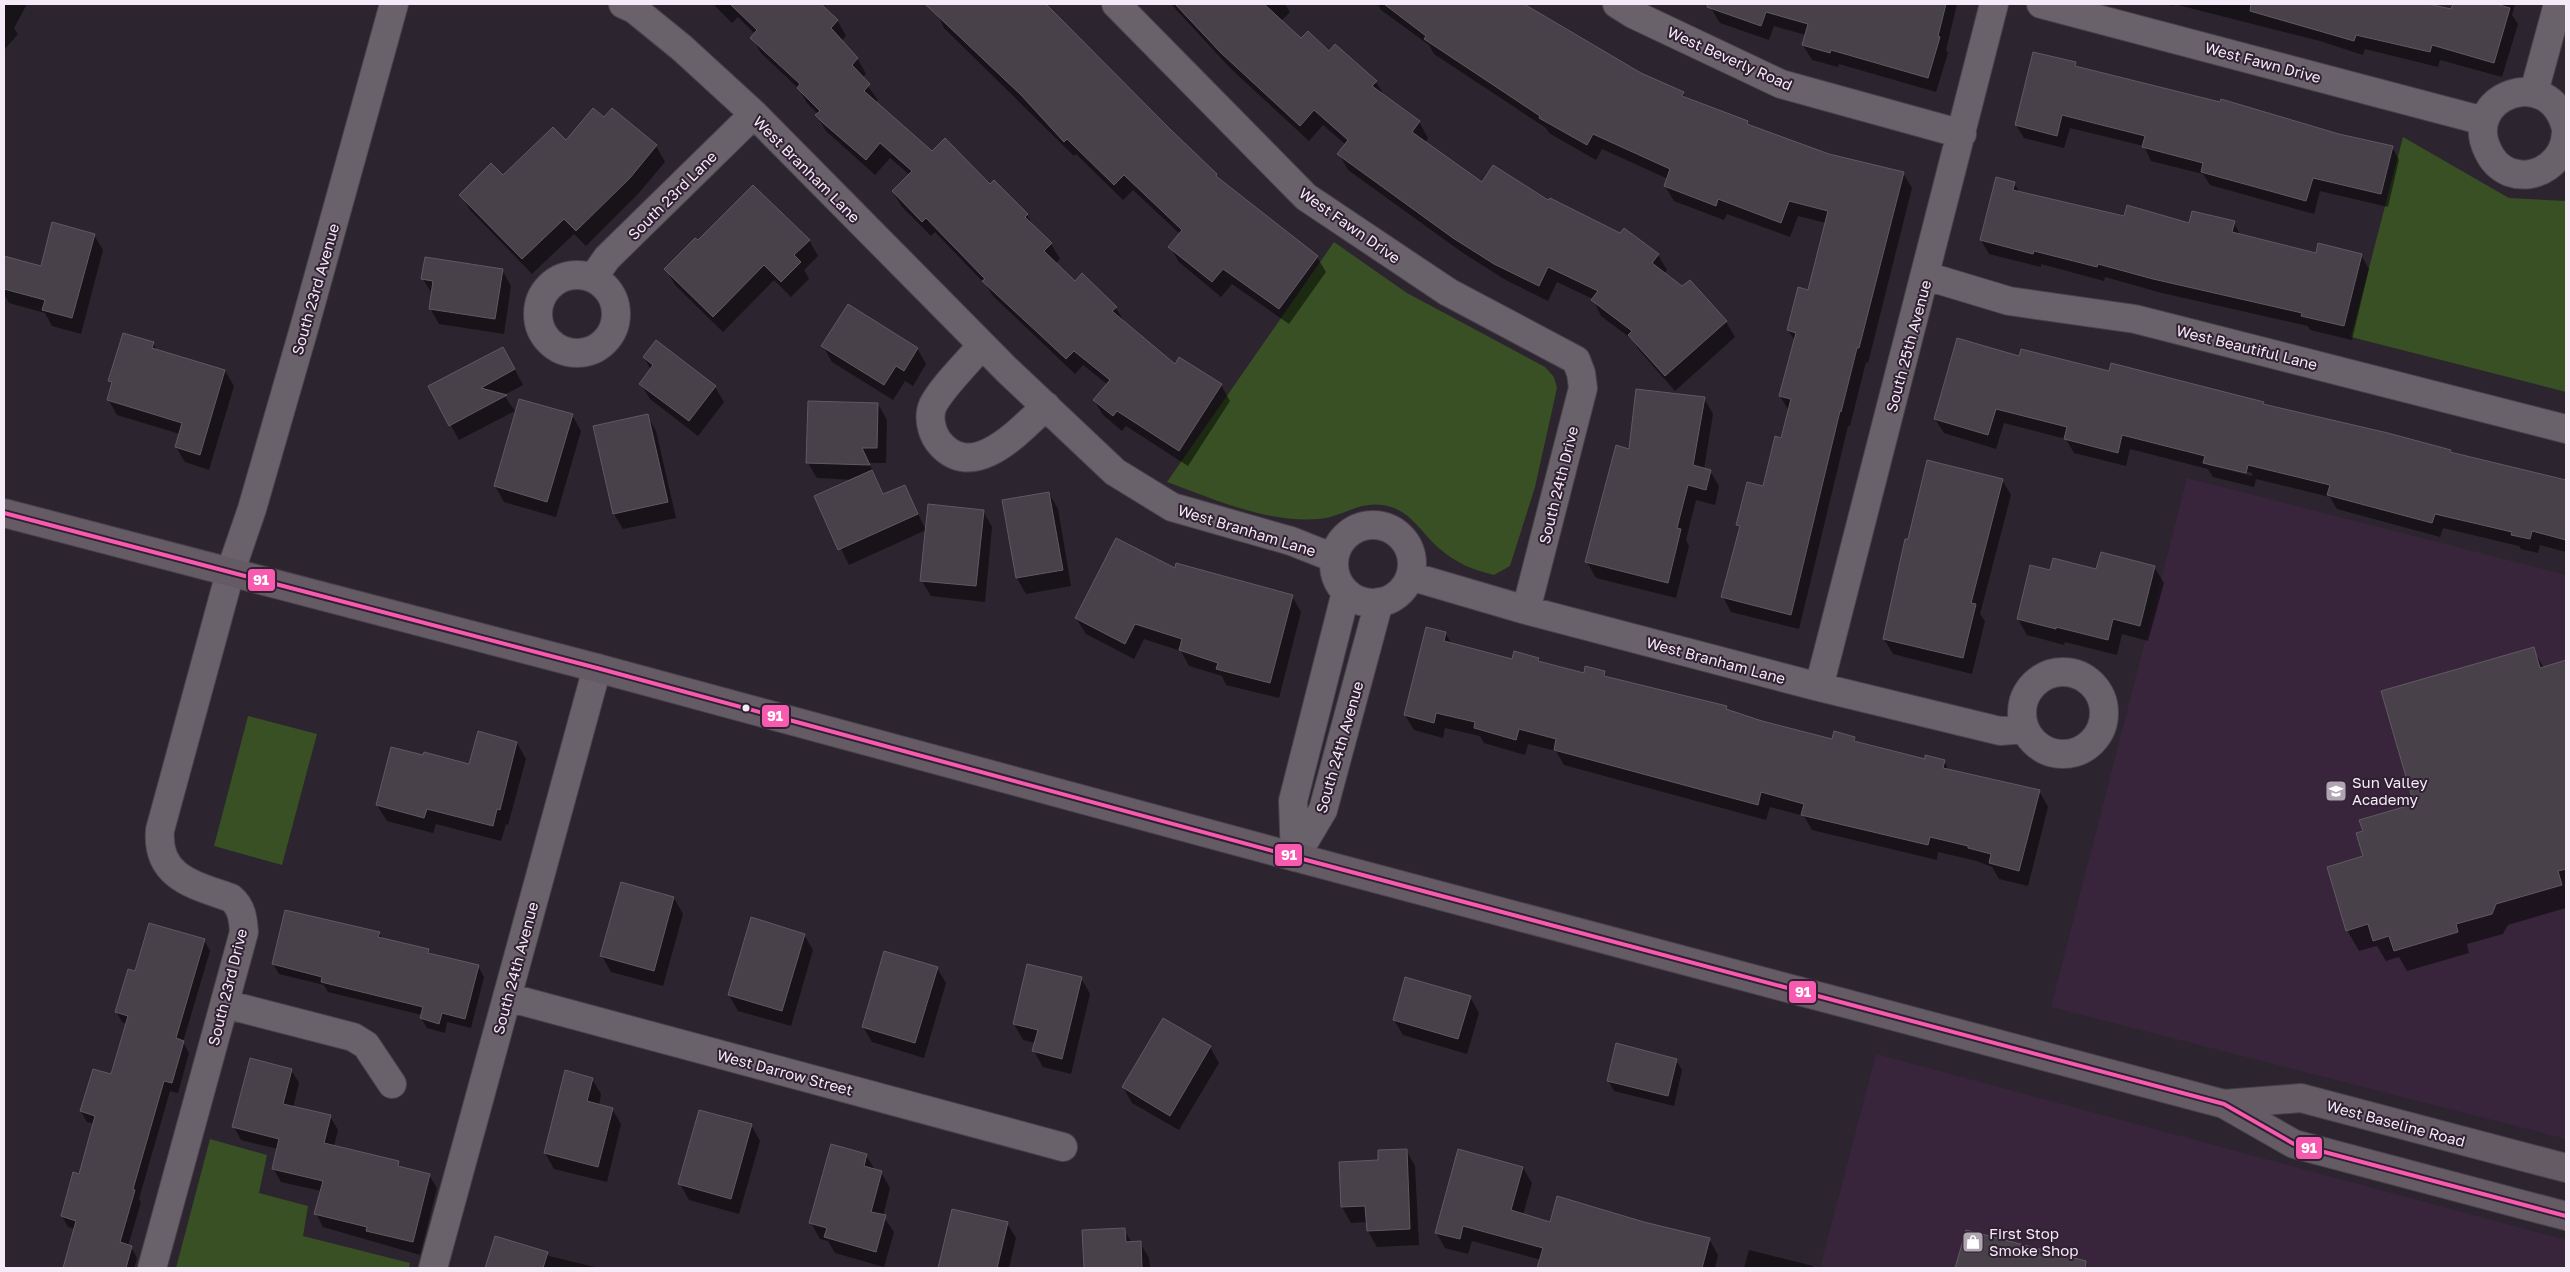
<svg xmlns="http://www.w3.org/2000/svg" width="2570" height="1272" font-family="'Golos Text',sans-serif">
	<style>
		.built { fill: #38253b }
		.green { fill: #385023 }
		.shadow { fill: #0007; fill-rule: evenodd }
		.building { fill: #48414a; stroke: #605962 }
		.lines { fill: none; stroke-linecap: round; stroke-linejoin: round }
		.minor-casing { stroke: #49424b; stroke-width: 30 }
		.major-casing { stroke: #49424b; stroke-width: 30 }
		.minor { stroke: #69626a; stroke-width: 28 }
		.major { stroke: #645b65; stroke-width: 28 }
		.bus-1-casing { stroke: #302032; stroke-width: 8 }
		.bus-1 { stroke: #f75aaf; stroke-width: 4 }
		.bus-dot { fill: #f5eaf7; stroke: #302032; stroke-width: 2 }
		.labels { text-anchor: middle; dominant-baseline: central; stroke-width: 4; stroke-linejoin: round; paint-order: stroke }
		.street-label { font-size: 15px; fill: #f5eaf7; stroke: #302032 }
		.poi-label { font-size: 15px; fill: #f5eaf7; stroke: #302032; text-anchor: start }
		.line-badge { stroke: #302032; stroke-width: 2 }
		.badge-label { font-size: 14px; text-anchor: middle; font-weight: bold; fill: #fff }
	</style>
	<rect width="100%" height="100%" fill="#2c242e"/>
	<path class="built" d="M2187,478L2566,575V1139L2051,1007Z
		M1876,1054L2566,1240V1268H1820Z"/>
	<path class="green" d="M2403,137L2509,198L2566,201V392L2351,337Z
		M1334,242L1407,293L1545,367L1554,377L1557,388L1535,487L1510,566L1494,575C1473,570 1456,563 1440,549C1423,535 1413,514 1391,507C1361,498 1345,517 1318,519C1266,523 1214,499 1167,482Z
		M248,716L317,734L282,865L214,846Z
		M210,1139L267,1155L259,1193L308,1206L303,1236L410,1263L409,1268H176Z"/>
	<path class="shadow" d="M4,4H27L14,28L18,34L4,50Z
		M713,4H819L837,20L846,36L841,41L857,58L866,74L862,78L878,100L875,103L932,153L990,185L1027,215L1034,227L1051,244L1060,259L1055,264L1075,283L1116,308L1125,323L1175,366L1179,359L1221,385L1230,401L1188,466L1126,426L1122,431L1103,415L1094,400L1107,384L1083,365L1075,374L993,296L986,285L935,232L931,236L902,207L893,192L910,175L890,158L875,175L826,131L817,116L818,114L807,103L799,89L761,53L752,38L755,34L738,17L732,23Z
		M929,4H1044L1219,180L1317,257L1326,272L1289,324L1232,284L1221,297L1179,262L1170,247L1180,234L1133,190L1123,200L1076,154L1074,156L944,28L936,11Z
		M1171,4H1285L1290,12L1281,21L1301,40L1329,53L1376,82L1385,97L1419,122L1428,138L1425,143L1482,184L1549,202L1658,255L1667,270L1664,274L1726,322L1735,337L1675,391L1639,350L1633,340L1601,316L1593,299L1557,282L1548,301L1504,279L1463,253L1348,170L1339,154L1346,145L1323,125L1309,141L1231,69Z
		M1378,4H1524L1641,74L1683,93L1686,98L1747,122L1749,126L1828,155L1903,173L1912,188L1868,363L1866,362L1850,426H1848L1799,629L1731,612L1723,597L1740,529L1738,525L1764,488L1782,439L1789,411L1780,396L1795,341L1788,330L1809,291L1826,223L1798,216L1790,237L1727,214L1724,220L1674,201L1665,186L1668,179L1602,149L1596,160L1549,133L1546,128L1434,54L1429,45L1381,10Z
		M1712,4H1957L1946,50L1948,53L1936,92L1839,64L1838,67L1812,60L1803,45L1806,35L1774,26L1769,40L1720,23L1711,8Z
		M2164,4H2423L2452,11L2454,4H2515L2512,15L2518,24L2502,77L2440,60L2438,67L2365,49L2363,55L2320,41L2174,4V6Z
		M2075,64L2077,68L2392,147L2399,160L2388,207L2320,191L2314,214L2210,185L2203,174L2151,161L2144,146L2070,128L2064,148L2024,138L2016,125Z
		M612,110L656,146L665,162L638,194L586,246L574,234L532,274L470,210L461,195L503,177L566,142L605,119Z
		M1997,178L2014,183L2020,193L2125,218L2190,224L2234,223L2241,236L2317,255H2361L2369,269L2352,340L2310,330L2308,326L2162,293L2105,277L2104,281L2041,264V267L1989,254L1981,240Z
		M94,235L103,250L81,334L52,326L45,313L9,303L4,294V272L7,259L42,268Z
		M809,240L818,256L804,270L809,279L791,297L774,280L723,332L675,285L666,269L698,242Z
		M502,270L511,286L504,334L439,324L430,308L432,294L423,279Z
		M153,343L157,351L225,371L234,386L209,470L185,462L176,447L180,434L117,415L108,399L112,386L110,381Z
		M823,346L917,348L926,364L913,386L905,381L893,400L832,362Z
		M644,357L715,387L724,402L698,436L650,399L641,384L651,370Z
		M2020,357L2110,372L2263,403L2264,406L2566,481V552L2540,545L2538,553L2521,549L2519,546L2443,528L2440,537L2337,509L2330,497L2256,479L2254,487L2213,477L2208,469L2130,449L2126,466L2074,453L2066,439L2004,423L1996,449L1944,433L1935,419ZM2208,462L2252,473V476L2208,465Z
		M512,364L523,385L504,395L515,411L459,440L430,387Z
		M1704,398L1713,414L1704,469L1710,471L1719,486L1715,505L1696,500L1686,540L1689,546L1676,598L1596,578L1587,562L1630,450Z
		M520,400L572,415L581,431L556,517L504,502L495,486Z
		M878,404L887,420L886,463H869L884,495L904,486L926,530L849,565L816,497L854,480L817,478L808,463Z
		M647,415L656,431L676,518L623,529L614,514Z
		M2002,480L2011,495L1980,614L1985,621L1972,674L1893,654L1884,639Z
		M1049,493L1058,509L1071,586L1026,594L1017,578L1004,501Z
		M983,511L992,527L985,602L931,596L922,581Z
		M2154,567L2164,583L2148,641L2122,634L2117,655L2065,642L2064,645L2027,635L2018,619L2051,572Z
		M1176,570L1292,596L1301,612L1279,698L1226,685L1222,676L1189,666L1181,651L1144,639L1134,659L1086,634L1076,618Z
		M1446,634L1452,645L1513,660L1539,659L1541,663L1585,674L1604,672L1607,678L1726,707L1729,711L1762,722L1833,740L1854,738L1857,743L1926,760L1944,761L1949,771L2039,791L2048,807L2028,886L1999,879L1992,867L1977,861L1938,852L1937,860L1812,830L1804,816L1770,807L1766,820L1564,765L1556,751L1528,744L1525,755L1484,743L1480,736L1445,728L1443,738L1414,730L1405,715Z
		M2533,649L2544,668L2566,662V908L2508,925L2503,934L2467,944L2469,953L2407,971L2399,957L2386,961L2377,946L2359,951L2347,930L2364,857L2416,805Z
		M517,743L526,759L508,825L506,824L501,841L436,824L433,833L387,821L377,805L424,757L470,765Z
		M674,898L683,914L663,986L611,972L602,956Z
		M379,933L383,940L428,950L431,955L478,966L484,977L471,1028L447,1022L445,1033L427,1028L421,1018L422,1015L328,992L324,985L279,974L273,964Z
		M804,935L813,950L791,1026L738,1011L729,995Z
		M204,940L210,951L183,1042L189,1053L178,1093L170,1091L139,1199L141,1202L128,1246L131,1247L137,1258L134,1268H64L75,1229L68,1227L62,1216L79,1175L94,1124L87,1122L81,1111L112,1076L127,1024L122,1022L116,1011L136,972Z
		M937,968L946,983L924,1058L872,1042L863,1027Z
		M1081,978L1090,994L1071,1074L1043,1067L1034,1051L1036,1043L1023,1040L1014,1024Z
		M1470,997L1479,1013L1467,1054L1403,1035L1394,1020Z
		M1210,1047L1219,1063L1179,1130L1132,1103L1123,1087Z
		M1676,1060L1682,1070L1674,1106L1614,1091L1608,1080Z
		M291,1070L299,1083L293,1108L330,1116L338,1130L334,1146L398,1162L401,1168L429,1175L437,1188L420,1255L323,1227L316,1213L321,1191L281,1182L273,1168L278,1149L241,1140L234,1127Z
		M592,1079L601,1094L599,1105L612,1109L621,1124L607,1182L554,1169L545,1153Z
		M751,1125L760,1141L739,1214L689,1200L680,1184Z
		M1406,1150L1415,1166L1419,1245L1377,1247L1368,1231L1367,1222L1351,1223L1342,1207L1340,1164L1379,1162Z
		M866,1155L875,1170L881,1172L890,1188L883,1216L894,1232L884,1267L835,1253L828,1241L820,1239L811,1223Z
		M1523,1168L1532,1183L1523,1215L1551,1223H1643L1709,1239L1718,1255L1715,1268H1540L1541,1260L1472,1241L1468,1254L1445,1248L1436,1232Z
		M953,1210L1007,1223L1016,1238L1009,1268H939Z
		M1124,1230L1132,1243H1140L1149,1258L1150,1268H1085L1083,1232Z
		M1966,1231L2080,1261L2084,1268H1957Z
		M495,1237L547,1253L549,1256L599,1268H486Z
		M1749,1250L1813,1266L1814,1268H1744Z"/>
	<path class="building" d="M730,4H821L838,20L831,28L858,58L852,65L870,84L864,91L932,151L945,138L990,184L994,180L1028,214L1025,217L1052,243L1044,251L1075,281L1082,273L1117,307L1112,311L1175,364L1179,357L1222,384L1179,451L1117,411L1113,416L1093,400L1110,380L1074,351L1066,359L982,281L985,279L926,218L922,222L892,191L912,171L880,143L866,160L823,123L815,115L820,111L797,88L800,84L750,38L757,30Z
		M925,4H1046L1170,129L1217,174L1216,176L1318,256L1279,309L1223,269L1212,282L1168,247L1182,230L1124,175L1114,185L1067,139L1064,142L1021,95Z
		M1175,4H1264L1301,38L1308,31L1329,51L1335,44L1377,81L1372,86L1420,121L1412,132L1482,182L1493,165L1548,200L1550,198L1620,233L1624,228L1659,254L1652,263L1682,286L1690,280L1727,321L1665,376L1628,335L1632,331L1591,300L1598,291L1548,267L1539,286L1494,264L1453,238L1337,154L1348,140L1314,110L1300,126L1221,53Z
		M1384,4H1524L1641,73L1684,92L1682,96L1748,121L1747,124L1829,154L1904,172L1859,348H1857L1841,412L1840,411L1791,615L1721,597L1740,526L1736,525L1747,482L1763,486L1775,436L1781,438L1791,399L1779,396L1796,333L1787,330L1798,287L1808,290L1828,211L1789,201L1781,223L1718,199L1716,206L1664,186L1670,169L1593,134L1587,145L1539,118L1540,116L1424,39L1426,36Z
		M1708,4H1946L1938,36L1940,37L1928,78L1831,50L1830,53L1802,45L1808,24L1766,12L1761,26L1707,7Z
		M2251,4H2428L2451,9L2453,4H2496L2510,8L2494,63L2432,45L2430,52L2356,35L2354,41L2250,11Z
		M2033,52L2076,62L2075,66L2220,102L2221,99L2339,134L2393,146L2381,194L2313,178L2306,201L2201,172L2203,163L2142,147L2145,136L2062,115L2057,136L2015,125Z
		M593,108L604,117L612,108L657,145L630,178L576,231L564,219L522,259L459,195L491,163L503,175L553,127L566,140Z
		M1996,177L2015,182L2013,190L2124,216L2127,205L2189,223L2192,211L2235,221L2232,232L2316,253L2318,243L2362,254L2344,326L2301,316L2302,313L2153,279L2098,264L2097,267L2034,251L2033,254L1980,240Z
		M753,185L810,240L794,255L801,262L781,282L764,265L713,317L664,269L695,238L698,240Z
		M52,222L95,234L72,318L42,310L45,300L4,289V256L41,266Z
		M425,257L503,269L495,319L429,309L433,281L421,279Z
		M848,304L918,348L904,371L896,366L884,385L821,346Z
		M123,333L154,342L152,348L225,370L200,455L175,447L182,423L107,400L112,382L108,381Z
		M1957,338L2019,356L2021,349L2109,371L2111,363L2264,402L2263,404L2388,433L2451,450L2450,452L2566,480V540L2532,531L2530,539L2511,535L2512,532L2435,514L2432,523L2327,495L2330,485L2248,465L2246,473L2203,463L2205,456L2122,435L2118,453L2064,439L2067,427L1996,409L1988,435L1934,419Z
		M656,340L716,386L689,421L639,384L653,365L643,357Z
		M503,347L515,369L481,388L507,395L449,426L428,386Z
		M1636,389L1705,397L1693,465L1711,470L1706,490L1688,485L1677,528L1681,529L1668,583L1585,562L1616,445L1629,449Z
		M519,399L573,414L547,502L494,486Z
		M808,401L878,403L877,448H862L870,465L806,463Z
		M648,414L668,502L613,514L593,426Z
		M1927,460L2003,479L1971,603L1976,604L1963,658L1883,639L1905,539H1908Z
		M872,470L883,494L905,485L918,514L838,550L814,496Z
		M1049,492L1063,570L1016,578L1002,500Z
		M928,504L984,510L976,586L920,581Z
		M1116,538L1175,568L1176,563L1293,595L1270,683L1216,669L1218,663L1179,650L1182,639L1135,624L1125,644L1075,618Z
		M2101,552L2155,566L2140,626L2113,619L2108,640L2056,627V629L2017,619L2030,565L2050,570L2053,558L2096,569Z
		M1426,627L1446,632L1444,641L1512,659L1514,651L1539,658L1538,661L1584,673L1585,666L1605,671L1604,676L1727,706L1726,709L1762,721L1832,739L1834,731L1855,737L1854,741L1925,759V755L1945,760L1943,768L2040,790L2019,871L1989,863L1991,854L1968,848V846L1930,837L1928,845L1801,815L1804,804L1761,792L1758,805L1554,750L1556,739L1519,729L1516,740L1474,728L1475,722L1436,713L1434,723L1404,715Z
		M2534,647L2540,668L2566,660V869L2558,871L2562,885L2496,904L2492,914L2456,924L2458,932L2394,951L2389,936L2373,941L2368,924L2346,931L2327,867L2363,856L2356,833L2363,831L2359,820L2414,804L2381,691Z
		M478,731L517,742L500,810L497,809L493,826L427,809L424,818L376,805L391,747L423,755L424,752L469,764Z
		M621,882L674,897L654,971L600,956Z
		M285,910L380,932L378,937L429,949L428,953L479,965L465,1019L442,1013L439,1024L420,1018L423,1007L321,982L322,977L272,964Z
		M751,917L805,934L782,1011L728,995Z
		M149,923L205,939L176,1038L184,1041L172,1083L164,1081L133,1189L135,1190L120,1242L132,1246L126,1268H63L76,1221L61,1216L73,1172L79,1174L95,1116L80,1111L93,1069L111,1074L128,1016L115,1012L128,969L135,971Z
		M884,951L938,967L915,1043L862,1027Z
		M1027,964L1082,977L1062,1059L1032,1051L1038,1030L1013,1024Z
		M1405,977L1471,996L1458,1039L1393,1020Z
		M1163,1018L1211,1046L1170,1116L1122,1087Z
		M1616,1043L1677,1059L1668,1096L1607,1081Z
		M250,1058L292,1069L283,1104L331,1115L324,1143L399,1161L398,1166L430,1174L413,1242L366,1231L367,1227L314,1214L323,1181L272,1169L279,1139L232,1127Z
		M565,1070L593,1078L587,1101L613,1108L598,1167L544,1153Z
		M699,1110L752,1124L731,1199L678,1184Z
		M831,1144L867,1154L864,1166L882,1171L871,1212L886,1215L876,1252L824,1237L827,1228L809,1223Z
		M1407,1149L1410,1229L1367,1231L1365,1206L1341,1207L1339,1162L1378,1160V1150Z
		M1458,1149L1523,1167L1511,1210L1550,1222L1557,1196L1644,1222L1710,1238L1702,1268H1537L1543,1248L1463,1226L1460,1239L1435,1233Z
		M952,1209L1008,1222L997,1268H938Z
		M1125,1228L1126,1242L1141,1241L1142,1268H1084L1082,1230Z
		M1966,1230L2086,1261L2085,1268H1955Z
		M495,1236L548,1252L543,1268H485Z"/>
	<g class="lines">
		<g class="minor-casing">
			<path id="minor" d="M623,4L634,9L682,48L754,114L1007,370L1115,472L1172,507L1291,541L1334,558
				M1116,4L1306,197L1448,292L1576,360L1581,373L1583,388L1526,610
				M1617,4L1633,14L1781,84L1962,134
				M2041,4L2484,121
				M2534,92L2558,4
				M2566,128C2549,62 2461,97 2488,151C2492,160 2500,168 2509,172C2537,182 2565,161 2566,133
				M538 314a39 39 0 1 1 78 0a39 39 0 1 1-78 0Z
				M1926,276L2009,301L2135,319L2566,429
				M593,278L607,258L754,114
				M982,345C969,361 942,387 933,405C928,416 931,431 938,441C972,485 1020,430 1046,406
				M1334 564a39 39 0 1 1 78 0a39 39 0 1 1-78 0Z
				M1410,576L1526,610L1819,687L2000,731L2025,729
				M2022 713a41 41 0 1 1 82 0a41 41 0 1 1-82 0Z
				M1819,687L1994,4
				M1295,857L1293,801L1346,592
				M1295,857L1323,810L1379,602
				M507,997L1063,1147
				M225,1004L353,1037L366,1045L392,1084
				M152,1268L244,932C243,919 242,907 231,898C195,885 156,878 160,830L230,573L252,509L305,325L394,4
				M433,1268L597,668"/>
		</g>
		<g class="major-casing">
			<path id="major" d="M4,513L597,668L1295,857L2224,1104L2294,1144L2566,1216
				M2224,1104L2301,1098L2566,1168"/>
		</g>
		<use href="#minor" class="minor"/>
		<use href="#major" class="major"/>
		<g class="bus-1-casing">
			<path id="bus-1" d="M4,513L597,668L1295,857L2224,1104L2294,1144L2566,1216"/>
		</g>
		<use href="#bus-1" class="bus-1"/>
	</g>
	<defs>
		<g id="school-square" transform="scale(1.125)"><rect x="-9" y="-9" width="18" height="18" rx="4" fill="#afa5b1" stroke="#302032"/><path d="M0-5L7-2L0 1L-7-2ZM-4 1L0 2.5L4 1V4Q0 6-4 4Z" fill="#fff"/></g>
		<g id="shop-square" transform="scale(1.125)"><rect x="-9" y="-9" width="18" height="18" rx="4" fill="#afa5b1" stroke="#302032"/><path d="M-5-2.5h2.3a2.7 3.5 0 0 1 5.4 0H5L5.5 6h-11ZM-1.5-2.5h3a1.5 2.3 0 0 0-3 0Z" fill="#fff"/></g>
	</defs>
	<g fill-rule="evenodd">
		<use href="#school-square" x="2336" y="791"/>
		<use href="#shop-square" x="1973" y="1242"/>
	</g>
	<circle class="bus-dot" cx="746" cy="708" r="4.5"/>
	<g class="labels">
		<g class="street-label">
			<text transform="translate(1730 58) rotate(24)">West Beverly Road</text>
			<text transform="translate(2263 62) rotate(15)">West Fawn Drive</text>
			<text transform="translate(807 169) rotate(45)">West Branham Lane</text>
			<text transform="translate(672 195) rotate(-45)">South 23rd Lane</text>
			<text transform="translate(1350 225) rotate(35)">West Fawn Drive</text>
			<text transform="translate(315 289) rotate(-74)">South 23rd Avenue</text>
			<text transform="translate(1908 346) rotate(-75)">South 25th Avenue</text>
			<text transform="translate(2247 347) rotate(14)">West Beautiful Lane</text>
			<text transform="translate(1558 485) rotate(-76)">South 24th Drive</text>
			<text transform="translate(1247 530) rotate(17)">West Branham Lane</text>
			<text transform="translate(1716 660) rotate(15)">West Branham Lane</text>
			<text transform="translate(1339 747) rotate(-74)">South 24th Avenue</text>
			<text transform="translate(515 968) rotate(-75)">South 24th Avenue</text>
			<text transform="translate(227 987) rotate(-76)">South 23rd Drive</text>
			<text transform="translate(785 1072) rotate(15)">West Darrow Street</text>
			<text transform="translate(2396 1123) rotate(15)">West Baseline Road</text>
		</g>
		<g class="poi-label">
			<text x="2352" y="782">Sun Valley<tspan x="2352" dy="17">Academy</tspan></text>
			<text x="1989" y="1233">First Stop<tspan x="1989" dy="17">Smoke Shop</tspan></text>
		</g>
	</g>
	<g class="line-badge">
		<rect x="247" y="568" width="29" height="24" rx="5" fill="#f75aaf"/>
		<rect x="761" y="704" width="29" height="24" rx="5" fill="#f75aaf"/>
		<rect x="1274" y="843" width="29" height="24" rx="5" fill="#f75aaf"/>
		<rect x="1788" y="980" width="29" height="24" rx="5" fill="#f75aaf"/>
		<rect x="2295" y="1136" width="28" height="24" rx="5" fill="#f75aaf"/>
	</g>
	<g class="badge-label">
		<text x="261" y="585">91</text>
		<text x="775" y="721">91</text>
		<text x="1289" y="860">91</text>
		<text x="1803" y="997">91</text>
		<text x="2309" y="1153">91</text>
	</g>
	<rect width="2570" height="1272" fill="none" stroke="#f5eaf7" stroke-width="10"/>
</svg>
